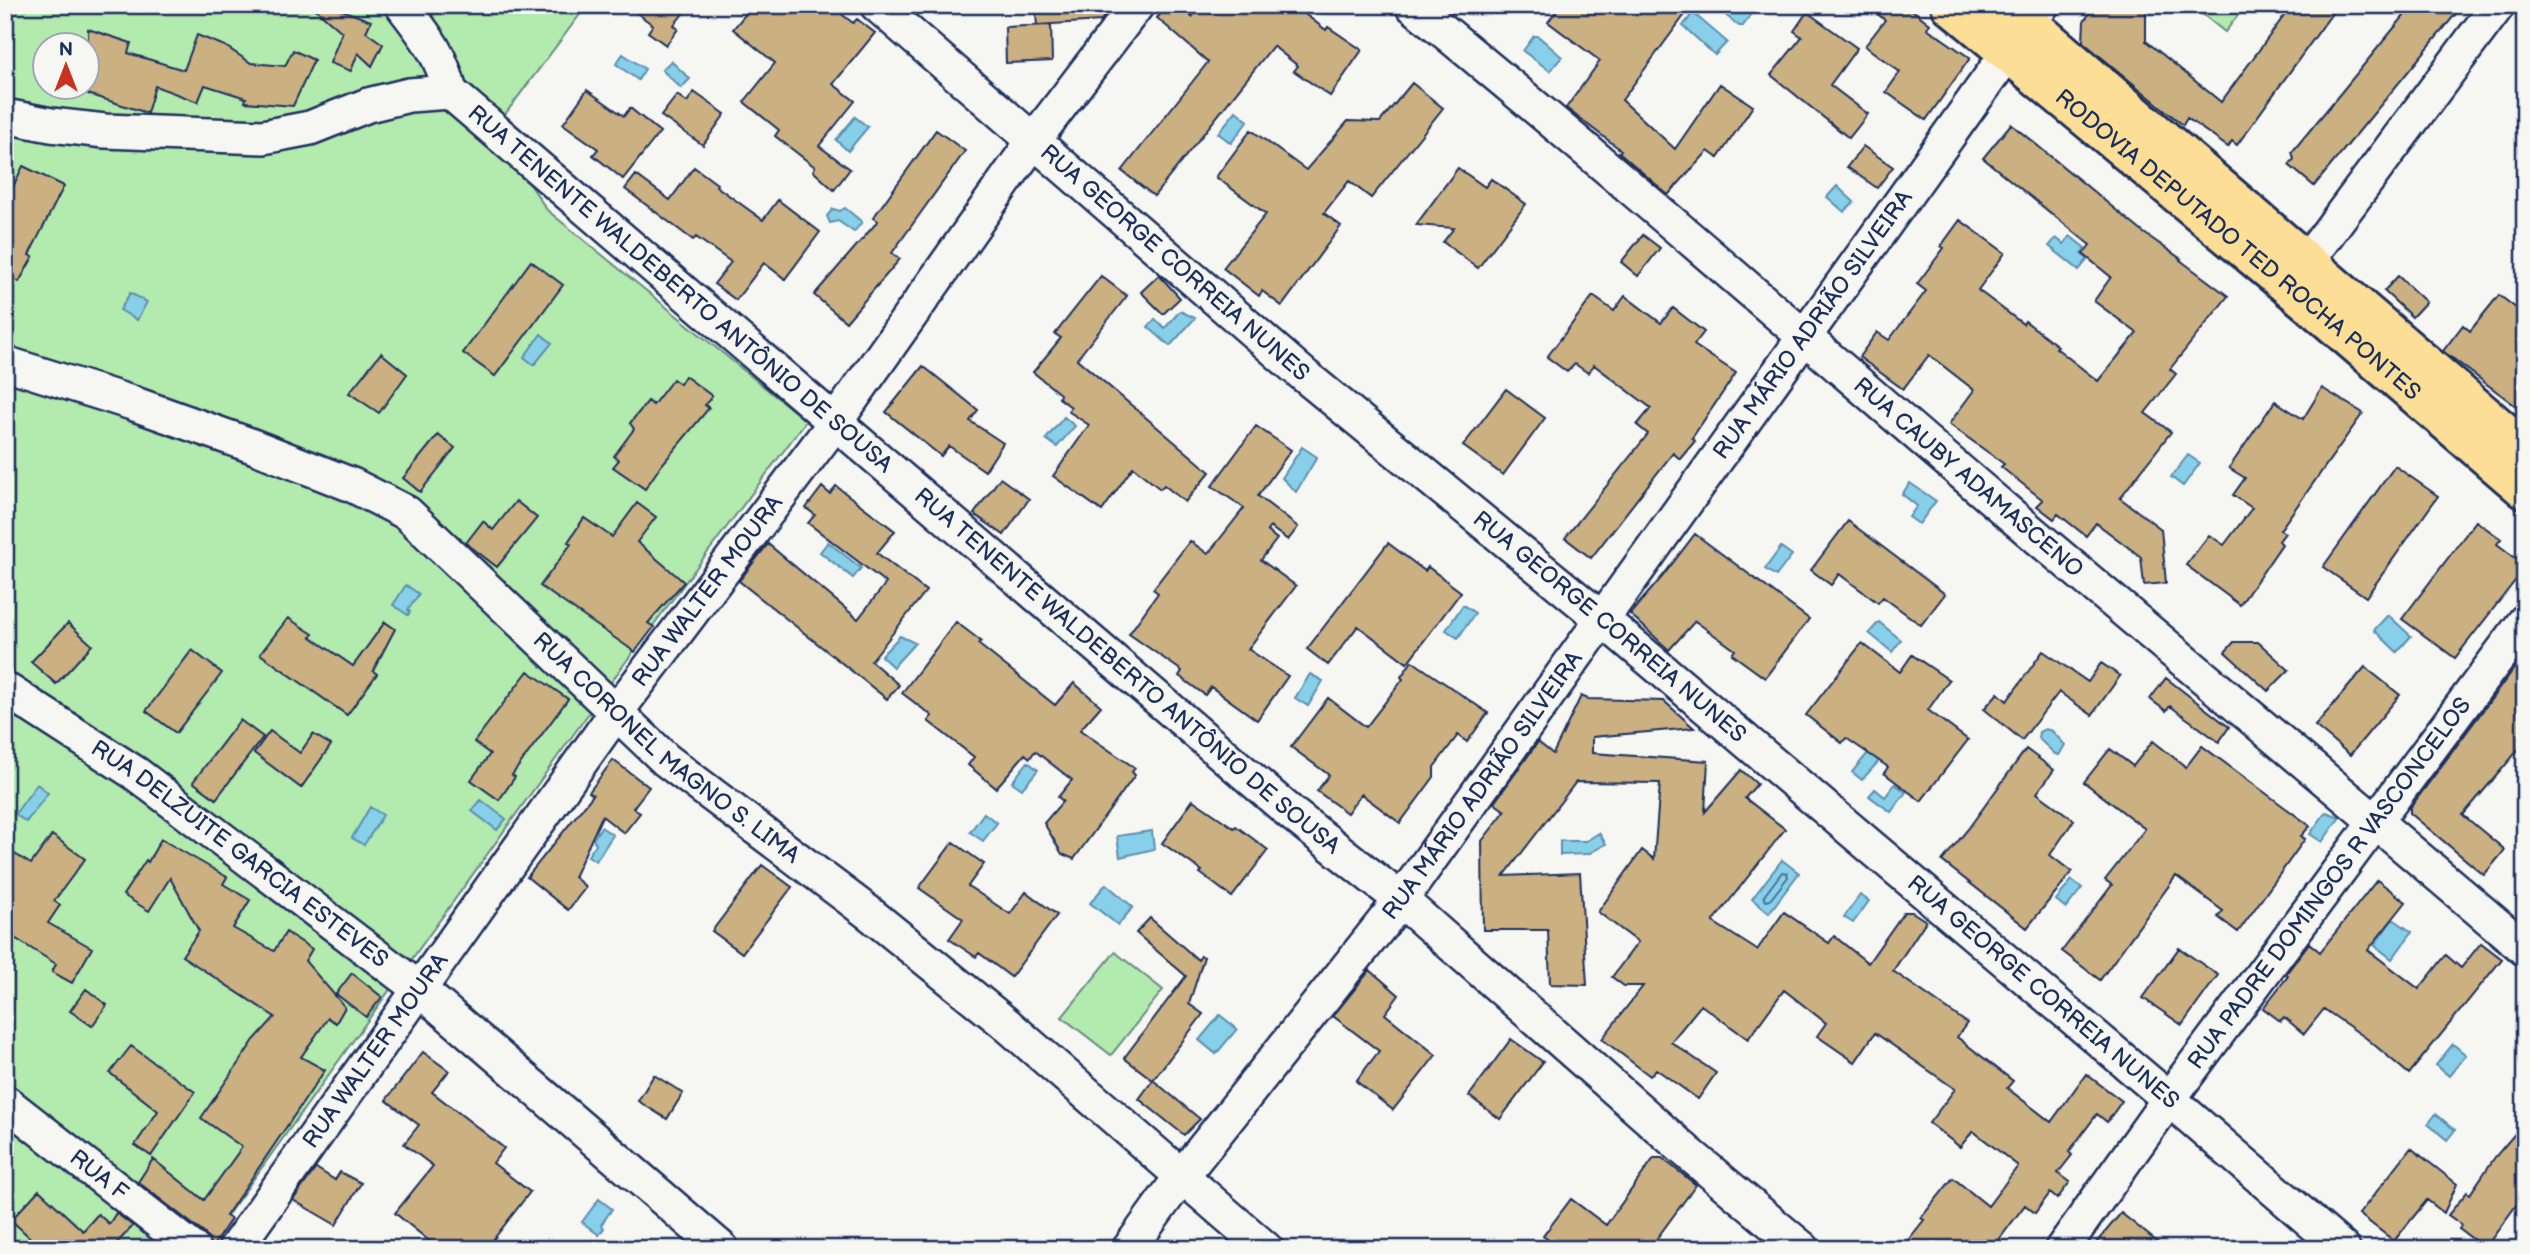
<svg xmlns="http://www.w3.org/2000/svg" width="2530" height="1254" font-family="'Balsamiq Sans',sans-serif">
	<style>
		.green { fill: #b3eaad; stroke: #678c86; stroke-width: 2; fill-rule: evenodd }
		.water { fill: #88cfe9; stroke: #5c8fb1; stroke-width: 2 }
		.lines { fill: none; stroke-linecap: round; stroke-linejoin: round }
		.shore { stroke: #476f96; stroke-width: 2 }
		.building { fill: #cbb081; stroke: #1b2f5e; stroke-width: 2 }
		.minor-casing { stroke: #1b2f5e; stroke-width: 38 }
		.major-casing { stroke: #1b2f5e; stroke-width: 44 }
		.minor { stroke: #f6f6f2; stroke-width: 33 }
		.major { stroke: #fdde96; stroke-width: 38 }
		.labels { text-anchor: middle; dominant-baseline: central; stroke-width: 6; stroke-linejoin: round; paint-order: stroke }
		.street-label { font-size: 23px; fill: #1b2f5e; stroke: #f6f6f2 }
	</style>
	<rect width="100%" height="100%" fill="#f6f6f2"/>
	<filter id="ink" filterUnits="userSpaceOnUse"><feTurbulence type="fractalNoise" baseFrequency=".0143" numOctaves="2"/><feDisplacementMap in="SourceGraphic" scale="14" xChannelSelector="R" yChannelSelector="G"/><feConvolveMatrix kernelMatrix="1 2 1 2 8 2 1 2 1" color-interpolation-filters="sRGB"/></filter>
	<g filter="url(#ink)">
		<path class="green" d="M5,5H587L494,129L547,210L806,421L622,667L209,1241L180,1249H5ZM46,46H88V88H46Z
			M2191,5H2246L2225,32Z
			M1115,952L1163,990L1111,1055L1062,1017Z"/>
		<path class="water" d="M1729,5H1757L1743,26H1739L1723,13Z
			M1693,13L1727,42L1715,55L1683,26Z
			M1534,36H1538L1562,57L1550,71L1523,51Z
			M623,54L645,69L638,80L616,64Z
			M671,61L690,79L681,88L662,70Z
			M1236,111L1248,121L1231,143L1218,133Z
			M855,117L868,127L848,151L836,140Z
			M1837,186L1854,202L1844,212L1827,197Z
			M845,208L862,222L854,232L838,221L830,223L827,216L833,209L840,211Z
			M2070,236L2085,248L2081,254L2088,259L2079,270L2049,246L2056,238L2064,244Z
			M130,293L147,302L137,320L120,310Z
			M1180,311L1195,318L1170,346L1148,327L1155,319L1165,328Z
			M541,334L552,343L534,365L524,357Z
			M1064,417L1075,426L1057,447L1046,439Z
			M1302,447L1317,457L1296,492L1282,478Z
			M2188,455L2200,463L2183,486L2171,477Z
			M1910,483L1936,501L1919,524L1909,517L1917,506L1902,494Z
			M828,542L861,568L853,578L820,552Z
			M1781,547L1792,555L1776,576L1765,569Z
			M406,585L419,594L408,610L410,612L408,615L393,605Z
			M1463,605L1475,613L1458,638L1446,630Z
			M2388,615L2411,636L2397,652L2374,630Z
			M1879,622L1901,640L1892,652L1869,633Z
			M900,636L915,643L893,667L881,656Z
			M1310,674L1323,681L1308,706L1295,698Z
			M2045,729L2052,731L2065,745L2059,755L2055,754L2038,738L2039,732Z
			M1868,753L1879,761L1862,780L1852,772Z
			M1028,762L1038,770L1022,789L1012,782Z
			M37,784L48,793L26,822L15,814Z
			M1895,784L1906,792L1891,812L1869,796L1875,789L1885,797Z
			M481,800L506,819L497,830L472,811Z
			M370,807L383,815L364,845L352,838Z
			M2326,812L2340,817L2322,842L2310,834Z
			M984,813L997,823L983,841L970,832Z
			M601,827L613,835L596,861L588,856L596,844L593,839Z
			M1152,831L1154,849L1120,857L1117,836Z
			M1599,833L1606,844L1588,854L1560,855V841H1586Z
			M1782,860L1799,873L1769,913L1752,899Z
			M2072,880L2082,888L2066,908L2056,900Z
			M1106,884L1133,907L1118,925L1090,903Z
			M1860,895L1869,901L1853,923L1844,917Z
			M2393,919L2412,932L2392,959L2374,945Z
			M1220,1015L1237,1029L1216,1054L1199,1040Z
			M2453,1044L2466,1055L2449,1076L2436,1065Z
			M2436,1114L2455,1130L2447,1140L2428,1124Z
			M599,1199L612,1209L601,1225L604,1228L599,1235L582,1222Z"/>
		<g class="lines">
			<path class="shore" d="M1782,872L1787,873L1788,877L1770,900L1766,901L1764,896Z"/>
		</g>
		<path class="building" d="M311,5H329L371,21L366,32L383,44L372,66L358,53L351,71L330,63L342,32Z
			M626,5H690L674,25L678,29L666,45L648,32L653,25Z
			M753,5H830L853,23L857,19L875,33L833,84L855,101L819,146L850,169L834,190L813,171L815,167L775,136L779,130L744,102L775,63L733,29Z
			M1035,5H1104V16L1101,21L1037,25Z
			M1168,5H1178L1192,17L1201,5H1293L1326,30L1328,27L1362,50L1330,96L1294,71L1298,66L1273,46L1154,196L1122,171L1208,62L1157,18Z
			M1561,5H1692L1622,100L1675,149L1720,84L1753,106L1718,158L1708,151L1668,195L1619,152L1621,150L1566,108L1600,61L1548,22Z
			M1866,5H1906L1930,24L1927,28L1970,58L1926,120L1886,92L1900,72L1865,46L1885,20Z
			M2096,5H2146V41L2221,102L2292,5H2338L2237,145L2232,141L2228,147L2187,118L2183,125L2083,42L2084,21Z
			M2413,5H2463L2314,186L2289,165L2294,159L2292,152Z
			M1807,12L1857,48L1830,85L1868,114L1849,138L1771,75L1802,37L1794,31Z
			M1051,25L1052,61L1006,63L1005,27Z
			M88,29L131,43L128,53L184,70L197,35L225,46L251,63L285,66L293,50L314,60L293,106L245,102L246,98L205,85L198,102L155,86L147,113L88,94Z
			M1412,83L1443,108L1371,198L1349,181L1324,213L1341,226L1282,306L1262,291L1259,296L1223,268L1266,214L1216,177L1251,130L1306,170L1348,121L1380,122Z
			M587,90L624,116L630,108L660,132L623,179L593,155L598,149L563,124Z
			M694,92L725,114L703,145L661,116L677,95L687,102Z
			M2011,124L2144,233L2181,259L2180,260L2228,296L2170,369L2176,374L2145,413L2171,432L2120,498L2161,529L2166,583L2144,585L2141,557L2096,523L2086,536L2058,514L2054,519L2037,506L2043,500L2001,467L2004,464L1949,424L1974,390L1929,355L1903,389L1859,357L1877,332L1889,340L1926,291L1917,284L1944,248L1941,246L1960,220L2005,253L1978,290L2023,324L2025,321L2058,346L2056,348L2098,381L2137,333L2094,301L2111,277L2083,254L2090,245L1983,158Z
			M936,130L965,151L892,253L900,259L846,322L814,295L878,221L873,218Z
			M1863,146L1893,167L1877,188L1847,167Z
			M23,166L64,186L29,255L33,257L19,282L5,274V203Z
			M694,167L717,184L716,186L763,220L778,200L820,232L785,279L764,263L736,300L714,284L731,262L696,237L693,240L625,189L636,175L670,200Z
			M1458,168L1485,187L1491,179L1526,204L1478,268L1443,242L1454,228L1416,225Z
			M1643,235L1660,248L1638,276L1621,262Z
			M531,261L563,285L495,376L463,353Z
			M1159,275L1180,298L1163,314L1141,292Z
			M1101,276L1127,296L1077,359L1210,472L1185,502L1164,485L1160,489L1133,467L1102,511L1053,476L1089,425L1068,411L1071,407L1059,398L1060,394L1033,372L1061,338L1055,334Z
			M2398,276L2426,302L2412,317L2384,291Z
			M2499,295L2525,315V413L2443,351L2463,325L2470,331Z
			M1593,296L1614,311L1625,296L1661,323L1673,308L1704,332L1694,345L1736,373L1692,438L1695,441L1680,459L1673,453L1591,558L1565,538L1648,434L1637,425L1651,408L1594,365L1588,373L1575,364L1567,372L1547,357Z
			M381,353L407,374L379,413L349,393Z
			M923,366L978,410L970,421L1003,443L985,471L949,446L941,456L886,412Z
			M685,376L712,396L705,405L709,408L660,467L645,489L613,467L619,460L614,456L634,429L630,423L648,401L653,405L673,379L680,384Z
			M2322,388L2363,413L2280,530L2285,533L2279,541L2282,544L2240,605L2186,565L2209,535L2224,545L2252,508L2233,495L2245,478L2229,468L2275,401L2303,419Z
			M1506,389L1545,418L1503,475L1463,446Z
			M1256,426L1291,450L1258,496L1298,527L1288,540L1270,527L1267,531L1277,539L1261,560L1296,586L1248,649L1288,676L1257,720L1211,687L1205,695L1179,676L1182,671L1129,634L1158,593L1153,589L1190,541L1208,554L1244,508L1212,486Z
			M438,435L455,448L420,492L403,478Z
			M2395,466L2438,496L2366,597L2323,567Z
			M1000,478L1029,499L1004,535L974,514Z
			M836,486L895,531L877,553L926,591L871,661L899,685L887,699L739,581L768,544L858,619L886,583L808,523L815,515L806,508L822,487L830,494Z
			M516,501L537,518L497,567L466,543L483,521L493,530Z
			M637,503L656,517L637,542L684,582L648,623L654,627L635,652L540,586L571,544L568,542L584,518L612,537Z
			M1848,521L1945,594L1921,625L1883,597L1878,603L1839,574L1831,585L1811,570Z
			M2476,521L2501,539L2497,544L2525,565V568L2455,658L2402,619Z
			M1695,534L1809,619L1765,678L1732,654L1735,650L1695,621L1669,650L1630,614L1662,577Z
			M1388,543L1425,571L1428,567L1461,592L1407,663L1358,626L1328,665L1307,649Z
			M288,618L313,634L311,637L353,666L385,622L395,629L373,671L377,674L347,715L260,654Z
			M956,622L981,641L978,644L1055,705L1074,683L1101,706L1080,730L1135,768L1132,772L1135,775L1074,859L1062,854L1044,823L1063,801L1058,797L1072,780L1035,751L1030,758L1025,754L996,788L968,765L974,757L928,721L932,716L902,693Z
			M68,623L92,645L56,684L31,662Z
			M2234,642H2258L2289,670L2268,691L2225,652Z
			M1862,643L1900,672L1912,655L1949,680L1928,710L1968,740L1921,801L1884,773L1888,767L1846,738L1842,743L1806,715Z
			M192,650L222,673L176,733L146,711Z
			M2043,651L2088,682L2101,663L2120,676L2092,715L2059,692L2022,740L1984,709L1998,693L2007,701Z
			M2525,654V742L2463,815L2505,850L2484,875L2410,813V808Z
			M1412,661L1488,713L1467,742L1458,735L1434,767V777L1400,823L1361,794L1347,813L1317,791L1329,775L1291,747L1328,698L1366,727L1403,679L1401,677Z
			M2365,667L2400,695L2350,755L2315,726Z
			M528,671L568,699L512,775L515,777L499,800L471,780L490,754L474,742Z
			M2166,678L2229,727L2219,742L2170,706L2166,711L2150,699Z
			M1581,696L1588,699L1664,701L1694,728L1592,737V753L1708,761L1705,812L1741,770L1757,784L1745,798L1785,829L1713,922L1757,950L1784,912L1829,943L1834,936L1868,963L1904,912H1912L1926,921L1893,971L1967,1023L1957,1037L2013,1081L2007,1088L2051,1122L2086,1074L2122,1101L2107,1122L2097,1114L2069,1152L2072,1155L2058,1173L2070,1182L2057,1199L2050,1193L2035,1213L2025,1205L1992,1249H1901L1924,1220L1921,1218L1953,1178L1988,1206L2018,1166L1973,1131L1960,1147L1929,1123L1955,1089L1875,1033L1855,1062L1817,1036L1826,1023L1784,990L1748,1039L1701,1005L1671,1042L1716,1073L1698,1099L1656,1069L1650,1076L1602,1039L1643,986H1624L1612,977L1638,942L1598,912L1642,850L1654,859L1660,783L1576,782L1504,876L1580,873L1587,985L1550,984L1548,930H1483L1482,841L1505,811L1494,803L1538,742L1553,754Z
			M240,720L263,737L216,799L193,782Z
			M270,731L300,753L313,734L331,745L301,788L254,753Z
			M2153,741L2186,767L2202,746L2310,826L2301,836L2305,839L2238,932L2218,917L2223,911L2176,876L2100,980L2062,951L2112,885L2105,880L2145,829L2084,782L2110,749L2133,766Z
			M2026,749L2054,770L2037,793L2074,820L2050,855L2072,872L2027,928L1942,861L1968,829Z
			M613,760L649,787L633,808L640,813L624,833L602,816L574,877L586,887L568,910L527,877L593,795L589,792Z
			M1193,800L1234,828L1236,826L1268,850L1232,897L1200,873L1202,871L1162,843Z
			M52,835L85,859L54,901L60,905L48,923L92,948L72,983L52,972L56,964L5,932V848L31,864Z
			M161,839L227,877L223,884L250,900L233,928L274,951L286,932L312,949L305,961L345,1007L336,1023L328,1018L301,1057L325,1070L226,1216L231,1219L212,1247L205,1234L138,1182L153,1159L204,1200L242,1147L201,1118L254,1040L275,1017L182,956L199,931L170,878L149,911L123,895L146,860L148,862Z
			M953,842L984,864L968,886L1010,914L1026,892L1057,915L1011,977L979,953L976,957L949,939L963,919L919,888Z
			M762,865L792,887L742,953L712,931Z
			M2377,880L2406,902L2368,950L2419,989L2446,955L2461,968L2481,943L2502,959L2409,1074L2366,1038L2324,1009L2304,1034L2284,1017L2280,1021L2263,1008L2288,976L2286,974L2309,943L2320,952Z
			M1150,918L1198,960L1201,956L1204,957L1189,1004L1203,1014L1153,1080L1124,1058L1186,976L1136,933Z
			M2179,948L2218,975L2182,1025L2143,998Z
			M1370,970L1399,995L1385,1014L1436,1055L1393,1110L1356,1081L1379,1051L1333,1016Z
			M352,973L382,997L366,1017L336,994Z
			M86,989L107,1005L92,1026L70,1011Z
			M1511,1039L1543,1062L1500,1119L1469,1096Z
			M131,1046L195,1092L151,1156L135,1145L158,1111L110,1073Z
			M423,1052L449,1071L432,1092L504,1148L493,1163L530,1192L486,1249H439L395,1213L433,1166L404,1144L419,1125L386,1100Z
			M654,1075L683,1093L667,1119L638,1101Z
			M1153,1080L1200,1119L1184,1135L1139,1099Z
			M2525,1122V1193L2485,1248L2459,1229L2462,1225L2448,1215L2467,1192L2470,1194L2495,1157Z
			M2411,1148L2457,1184L2444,1213L2427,1200L2394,1241L2359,1214Z
			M1654,1158H1662L1696,1185L1649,1249H1560L1543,1236L1571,1199L1606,1225Z
			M316,1168L335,1180L340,1172L361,1183L336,1225L293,1200Z
			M39,1190L83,1231L98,1214L109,1224L116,1213L133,1226L111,1249H42L11,1220Z
			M2121,1213L2166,1249H2091Z"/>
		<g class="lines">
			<g class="minor-casing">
				<g id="minor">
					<path d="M402,5C425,35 442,55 450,92"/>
					<path id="s1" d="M877,5L1305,376L1603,620L2169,1099L2343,1249"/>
					<path id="s2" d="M1412,5C1613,169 1807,340 2004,509C2177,656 2353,801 2525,949"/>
					<path id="s3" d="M450,92L1291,813L1401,900L1687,1152L1803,1249"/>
					<path d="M5,116L51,125L105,131L263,137L310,128L368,105L409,95L450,92"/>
					<path d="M2307,261L2498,5"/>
					<path id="s4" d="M5,363L132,403L250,445L352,485L407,513L666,760L869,913L1005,1023L1266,1249"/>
					<path id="s5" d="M5,689L135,773L418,988L722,1249"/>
					<path id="s6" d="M5,1102L193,1249"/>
					<path id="s7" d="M235,1249L617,711L834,424L1034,140L1137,5"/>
					<path id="s8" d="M1129,1249L1181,1177L1401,900L2042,5"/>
					<path id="s9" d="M2062,1249L2169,1099L2525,621"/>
				</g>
			</g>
			<g class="major-casing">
				<g id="major">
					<path id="s10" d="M1951,5L2308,302L2525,489"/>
					<path d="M2007,5L2525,450"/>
				</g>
			</g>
			<use href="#minor" class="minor"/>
			<use href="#major" class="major"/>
		</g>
	</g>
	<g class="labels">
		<g class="street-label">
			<text stroke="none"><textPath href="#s10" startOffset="374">RODOVIA DEPUTADO TED ROCHA PONTES</textPath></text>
			<text stroke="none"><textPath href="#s1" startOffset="394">RUA GEORGE CORREIA NUNES</textPath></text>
			<text stroke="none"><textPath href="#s3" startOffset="303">RUA TENENTE WALDEBERTO ANTÔNIO DE SOUSA</textPath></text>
			<text stroke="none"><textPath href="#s8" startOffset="1150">RUA MÁRIO ADRIÃO SILVEIRA</textPath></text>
			<text stroke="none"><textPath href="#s2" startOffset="730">RUA CAUBY ADAMASCENO</textPath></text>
			<text stroke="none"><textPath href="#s7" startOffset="810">RUA WALTER MOURA</textPath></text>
			<text stroke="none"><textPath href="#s1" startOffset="961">RUA GEORGE CORREIA NUNES</textPath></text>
			<text stroke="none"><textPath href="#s3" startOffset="891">RUA TENENTE WALDEBERTO ANTÔNIO DE SOUSA</textPath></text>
			<text stroke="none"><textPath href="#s4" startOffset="780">RUA CORONEL MAGNO S. LIMA</textPath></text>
			<text stroke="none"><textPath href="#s8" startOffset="583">RUA MÁRIO ADRIÃO SILVEIRA</textPath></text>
			<text stroke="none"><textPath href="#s5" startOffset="287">RUA DELZUITE GARCIA ESTEVES</textPath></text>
			<text stroke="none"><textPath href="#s9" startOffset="453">RUA PADRE DOMINGOS R VASCONCELOS</textPath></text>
			<text stroke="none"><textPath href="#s1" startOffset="1528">RUA GEORGE CORREIA NUNES</textPath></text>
			<text stroke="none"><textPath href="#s7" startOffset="243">RUA WALTER MOURA</textPath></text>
			<text stroke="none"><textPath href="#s6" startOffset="119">RUA F</textPath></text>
		</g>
	</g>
	<rect width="2530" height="1254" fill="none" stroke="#f6f6f2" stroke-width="28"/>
	<rect x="14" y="14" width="2502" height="1226" fill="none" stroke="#1b2f5e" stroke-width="2.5" filter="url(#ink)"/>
	<g transform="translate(66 66)"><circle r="33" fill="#f6f6f2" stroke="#9ea6b7" stroke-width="2"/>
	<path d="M0-5L12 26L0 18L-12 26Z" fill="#c8321e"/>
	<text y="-10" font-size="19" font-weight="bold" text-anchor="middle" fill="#1b2f5e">N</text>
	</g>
</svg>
